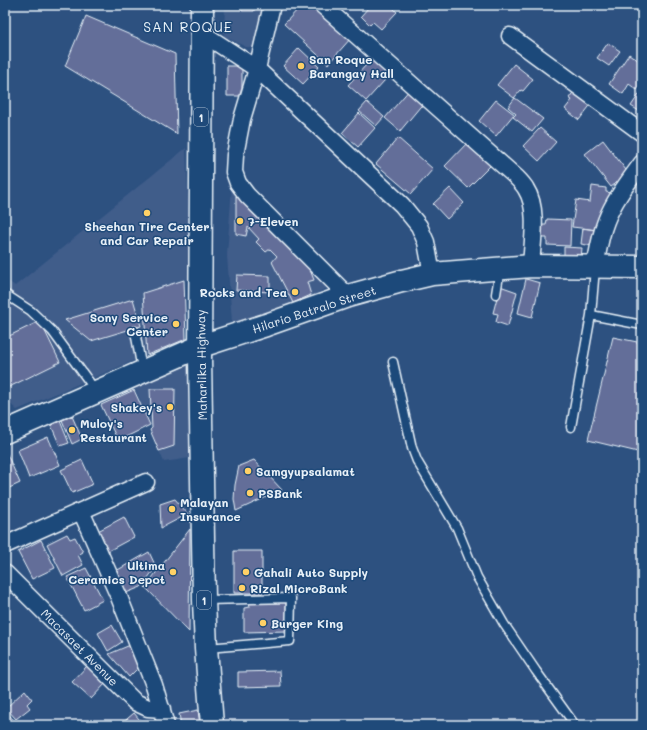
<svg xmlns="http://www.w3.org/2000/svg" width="647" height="730" font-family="Mali,sans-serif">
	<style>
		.built { fill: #405d8a }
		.building { fill: #636e99; stroke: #e8f1f8 }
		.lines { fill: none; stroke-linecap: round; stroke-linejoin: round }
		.lane-casing { stroke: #e8f1f8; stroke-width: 11 }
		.street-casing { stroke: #e8f1f8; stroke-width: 19 }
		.secondary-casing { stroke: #e8f1f8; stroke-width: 25 }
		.primary-casing { stroke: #e8f1f8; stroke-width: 25 }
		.lane { stroke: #1f4a7a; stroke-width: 8 }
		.street { stroke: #1f4a7a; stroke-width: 16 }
		.secondary { stroke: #1f4a7a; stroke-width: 22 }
		.primary { stroke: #1f4a7a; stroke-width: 22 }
		.poi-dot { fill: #ffd166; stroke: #1f4a7a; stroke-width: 1.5 }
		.labels { text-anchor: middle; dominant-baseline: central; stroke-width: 3; stroke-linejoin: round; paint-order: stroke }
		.shield { fill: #1f4a7a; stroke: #acbfd2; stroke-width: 1 }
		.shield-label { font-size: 11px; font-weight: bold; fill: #e8f1f8 }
		.poi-label { font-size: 12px; font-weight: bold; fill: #e8f1f8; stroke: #1f4a7a; text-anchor: start }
		.street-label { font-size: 12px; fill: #e8f1f8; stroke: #1f4a7a }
		.quarter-label { font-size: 14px; letter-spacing: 1px; fill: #e8f1f8; stroke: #1f4a7a }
	</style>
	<rect width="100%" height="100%" fill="#2d5180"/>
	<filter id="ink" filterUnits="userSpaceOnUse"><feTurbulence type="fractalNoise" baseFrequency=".025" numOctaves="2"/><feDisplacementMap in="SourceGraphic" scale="8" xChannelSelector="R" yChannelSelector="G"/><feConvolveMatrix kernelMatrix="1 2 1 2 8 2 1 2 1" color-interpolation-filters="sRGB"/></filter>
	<g filter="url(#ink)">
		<path class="built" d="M225,5H268L255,47H246L224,36Z
			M186,148L191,278L143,293L147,355L17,410L5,399V279L15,286Z
			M232,186L331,286L287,308L254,320L232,322L227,255Z
			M197,361L196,457L164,462L150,430L152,428L134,386Z"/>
		<path class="building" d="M242,5H254V11H242Z
			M302,5H315L351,38L328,64L284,24Z
			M367,5H390L397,12L381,29L373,22L370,25L361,16L368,8L366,6Z
			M86,16L175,54L177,134L65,66Z
			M608,43L620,51L609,66L597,58Z
			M299,48L319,67L303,84L283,66Z
			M376,54L394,70L366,101L348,85Z
			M629,54L642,63V70L640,74L642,75V82L637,90L629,84L623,94L609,84Z
			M514,64L533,79L523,91L521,90L514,98L497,85Z
			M227,66H242V96H227Z
			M411,88L425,101L400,131L385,118Z
			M575,90L592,103L579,120L565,109L572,100L569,98Z
			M642,90V113L631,106Z
			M515,98L543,119L532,132L513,117L516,114L508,107Z
			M496,100L514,114L496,136L479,121Z
			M367,102L384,117L376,126L359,111Z
			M359,113L375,128L358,147L342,133Z
			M540,128L556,142L539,161L523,146Z
			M398,138L433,169L411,194L376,164Z
			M603,140L629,174L611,187L585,154Z
			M469,141L492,164L468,188L445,166Z
			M592,186L606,188V192L612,193L610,212L601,211L598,230L572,227L576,200L590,202Z
			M450,188L464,203L447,219L433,204Z
			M236,196L258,218L261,215L307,262L314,280L307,282L311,295L293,303L272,262L277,256L270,249L266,252L256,242L259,239L248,227L246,236L236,234Z
			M547,219L571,220L570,246L547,245V238H536V225H546Z
			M583,228L595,230L593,246L581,244Z
			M564,247L582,248L581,260L564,259Z
			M237,275L270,276V292L236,290Z
			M526,279L540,283L532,317L518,313Z
			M184,280L186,339L147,355L143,293Z
			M500,286L517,292L508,326L496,322L498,314L493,313Z
			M133,299L141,326L91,341L65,320Z
			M40,321L60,362L5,389V338Z
			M613,337L642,343V453L588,440Z
			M150,389H175L174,446L159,451L150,430L152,428Z
			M134,390L150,425L118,441L101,405Z
			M72,416L82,439L72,444L62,420Z
			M60,421L69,443L60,446L51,425Z
			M48,437L60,465L29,478L18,450Z
			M5,452H6L20,483L5,490Z
			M82,460L93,484L72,493L61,470Z
			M254,460L282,490L236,511L234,499L235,485L239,466Z
			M175,499L188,514L161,528L160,504Z
			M124,517L134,537L108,551L98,531Z
			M190,529L189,632L145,587Z
			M67,534L70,539L75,537L83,552L78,555L83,565L63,576L47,544Z
			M41,540L55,568L32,579L18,552Z
			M234,551H262V593H234Z
			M149,552L156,567L141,587L126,593L116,571Z
			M86,568L103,600L84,610L67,577Z
			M286,601L287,631L244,632V608L250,607L249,602Z
			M112,625L122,642L108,651L98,633Z
			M135,643L143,663L129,677L109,654Z
			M87,666L106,683L91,699L72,682Z
			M280,671L281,686L238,687V672Z
			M25,690L32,699L27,704L30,708L16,719L6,708Z
			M5,710L15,722L12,725H5Z
			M198,710L200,725H181L179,714Z
			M134,713L144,725H120Z
			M274,722L275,725H245V724Z"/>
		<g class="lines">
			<g class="lane-casing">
				<path id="lane" d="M595,268L591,315L642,325
					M5,294L31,311L52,331L96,391
					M496,294L500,269
					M135,331L140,359L145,371
					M393,362L412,448L417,461L457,528L477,577L504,624L536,671L575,725
					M571,427L591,315
					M205,600L291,598L290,641L207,648"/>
			</g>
			<g class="street-casing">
				<path id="street" d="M272,5L257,69L242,119L235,155L234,172L238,183L247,195L348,296
					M322,5L516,177C520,181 524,185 526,189C539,209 532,244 531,266
					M202,33L257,69L402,205L419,226L426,242L432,274
					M510,36L642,133
					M595,267C598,251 600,236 606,221C614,200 629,181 642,163
					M81,511L119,597L154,685L166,725
					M5,545L146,482
					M5,573L135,702L148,708L162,709"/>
			</g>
			<g class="secondary-casing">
				<path id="secondary" d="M5,432L201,346L266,325L348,296L402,281L432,274L531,266L642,267"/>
			</g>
			<g class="primary-casing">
				<path id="primary" d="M202,5L200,358L204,600L206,648L212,725"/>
			</g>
			<use href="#lane" class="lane"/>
			<use href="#street" class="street"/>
			<use href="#secondary" class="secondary"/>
			<use href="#primary" class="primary"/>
		</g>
	</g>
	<g class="poi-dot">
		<circle cx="301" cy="66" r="4"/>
		<circle cx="147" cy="213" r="4"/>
		<circle cx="240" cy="221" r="4"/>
		<circle cx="295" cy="292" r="4"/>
		<circle cx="176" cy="324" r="4"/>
		<circle cx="170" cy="407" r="4"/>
		<circle cx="72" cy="430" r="4"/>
		<circle cx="248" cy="471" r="4"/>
		<circle cx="250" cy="493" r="4"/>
		<circle cx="172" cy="509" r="4"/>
		<circle cx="173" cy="572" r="4"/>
		<circle cx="246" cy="572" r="4"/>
		<circle cx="242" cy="588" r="4"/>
		<circle cx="263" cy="623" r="4"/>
	</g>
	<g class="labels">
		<g class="shield">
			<rect x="194" y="108" width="14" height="18" rx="3"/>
			<rect x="197" y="591" width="14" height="18" rx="3"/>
		</g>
		<g class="shield-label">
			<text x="201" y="117">1</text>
			<text x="204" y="600">1</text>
		</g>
		<g class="poi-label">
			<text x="309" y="59">San Roque<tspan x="309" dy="14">Barangay Hall</tspan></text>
			<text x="248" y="221">7-Eleven</text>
			<text x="147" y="226" text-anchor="middle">Sheehan Tire Center<tspan x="147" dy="14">and Car Repair</tspan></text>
			<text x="287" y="292" text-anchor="end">Rocks and Tea</text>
			<text x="168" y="317" text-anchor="end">Sony Service<tspan x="168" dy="14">Center</tspan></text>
			<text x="162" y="407" text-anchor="end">Shakey's</text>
			<text x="80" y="423">Muloy's<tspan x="80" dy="14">Restaurant</tspan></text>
			<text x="256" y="471">Samgyupsalamat</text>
			<text x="258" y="493">PSBank</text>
			<text x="180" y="502">Malayan<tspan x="180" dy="14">Insurance</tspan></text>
			<text x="165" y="565" text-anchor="end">Ultima<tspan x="165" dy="14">Ceramics Depot</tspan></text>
			<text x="254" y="572">Gahali Auto Supply</text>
			<text x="250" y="588">Rizal MicroBank</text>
			<text x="271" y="623">Burger King</text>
		</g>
		<g class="street-label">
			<text transform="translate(314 309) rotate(-18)">Hilario Batralo Street</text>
			<text transform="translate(201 365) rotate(-91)">Maharlika Highway</text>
			<text transform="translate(80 647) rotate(45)">Macasaet Avenue</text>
		</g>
		<g class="quarter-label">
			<text x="188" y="26">SAN ROQUE</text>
		</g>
	</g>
	<rect width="647" height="730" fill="none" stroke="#1f4a7a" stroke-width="20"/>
	<rect x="10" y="10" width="627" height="710" fill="none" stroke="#e8f1f8" stroke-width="1.5" filter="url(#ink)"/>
</svg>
